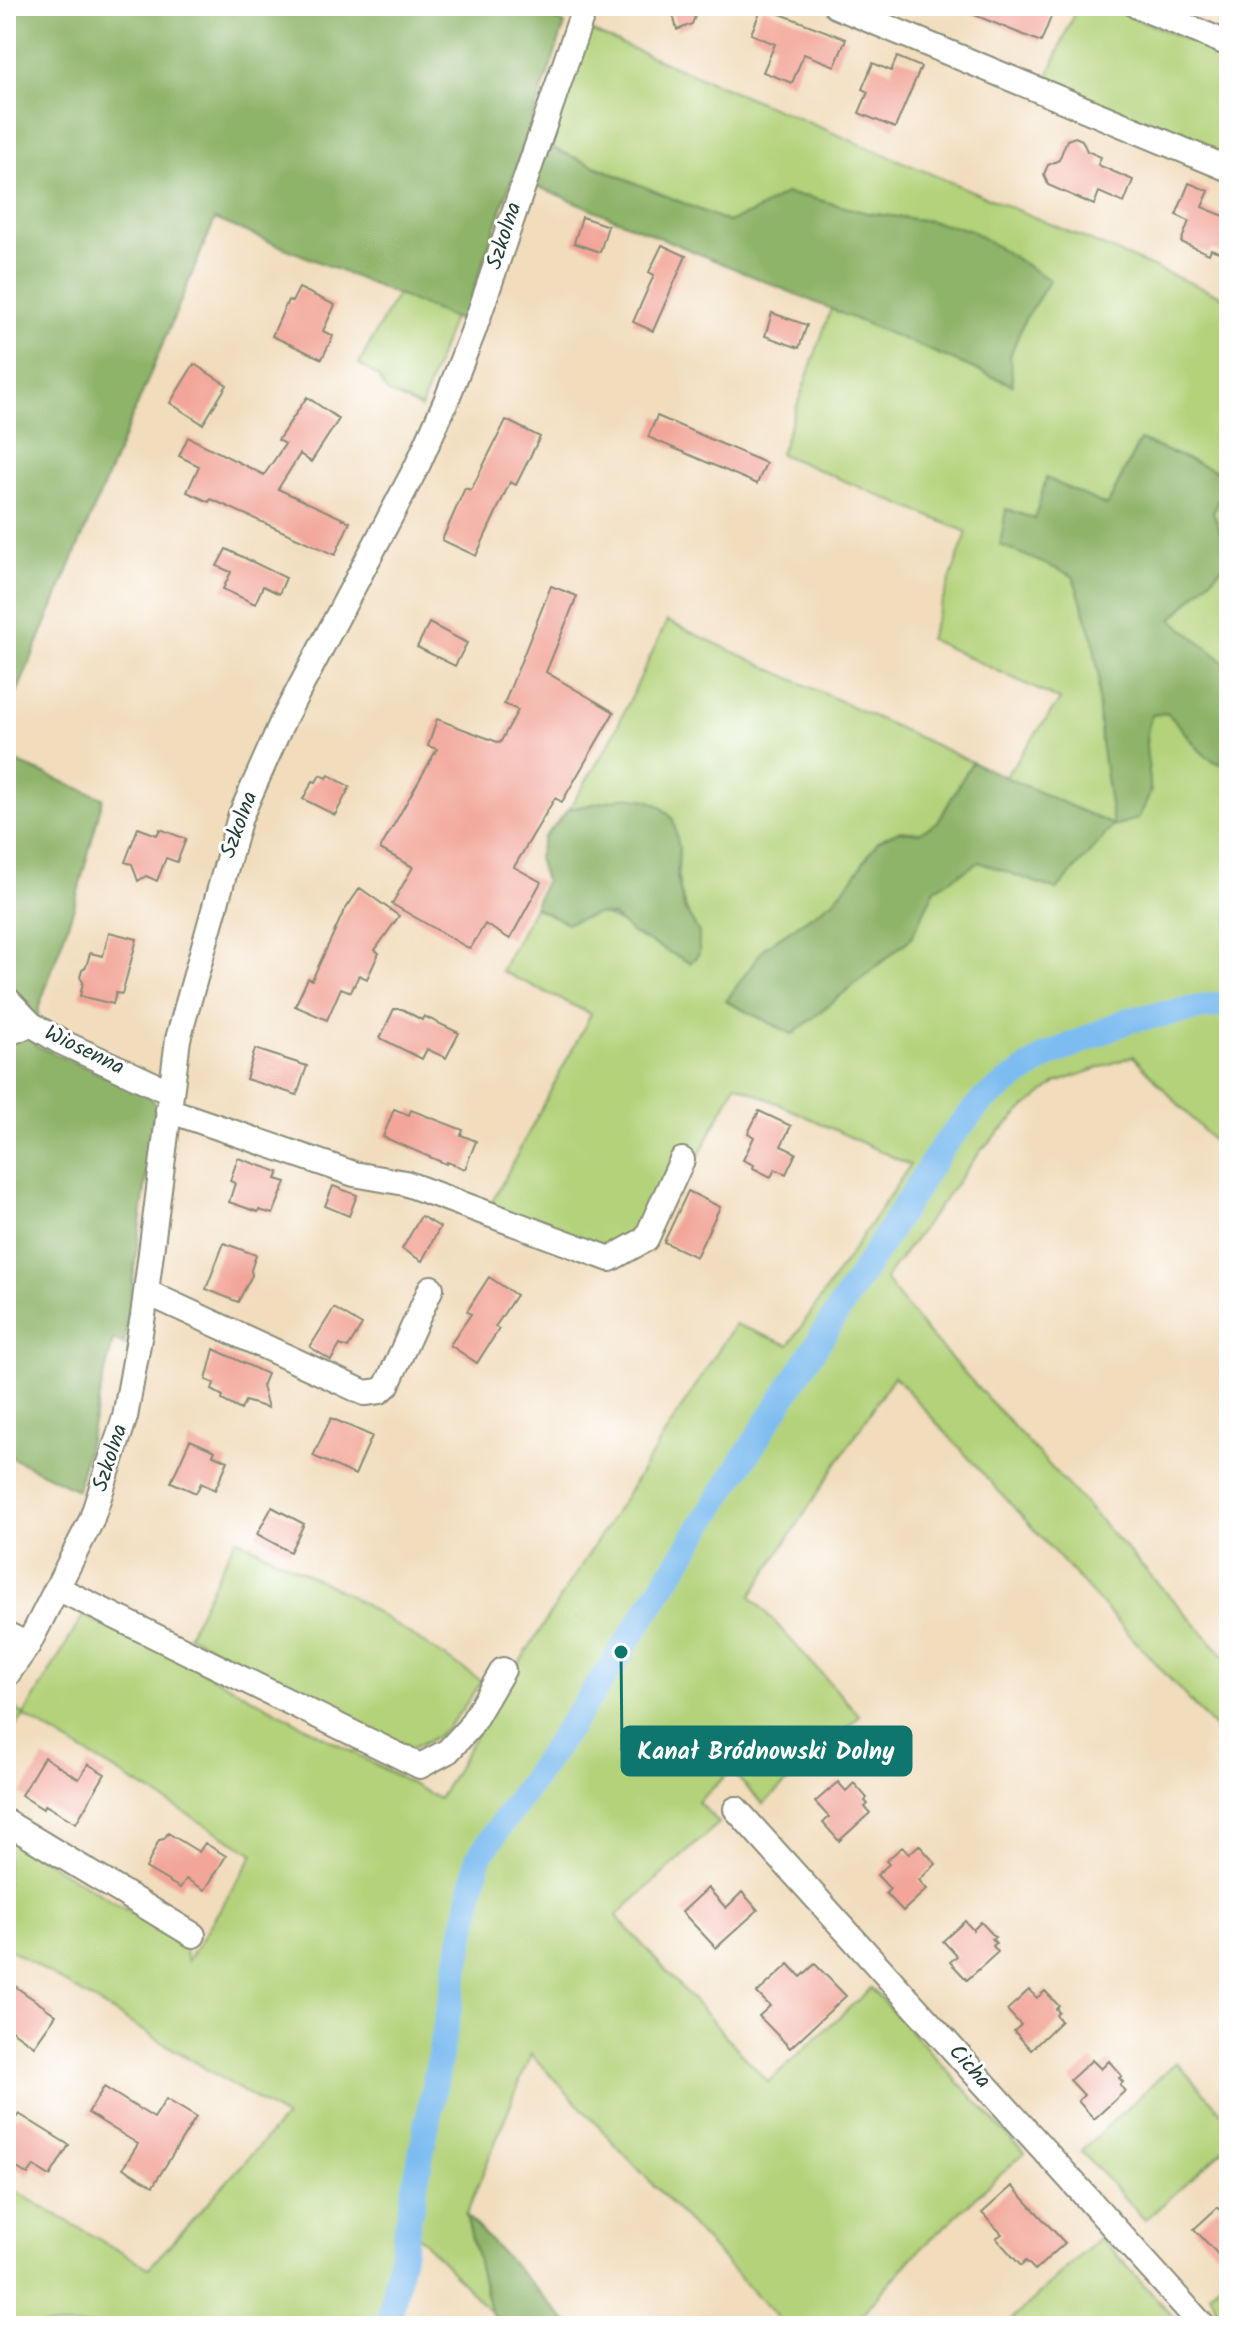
<svg xmlns="http://www.w3.org/2000/svg" width="1235" height="2332" font-family="Kalam,sans-serif">
	<style>
		.green { fill: #b3d279; stroke: #698856; stroke-width: 2 }
		.forest { fill: #8eb469; stroke: #56784e; stroke-width: 2 }
		.lines { fill: none; stroke-linecap: round; stroke-linejoin: round }
		.canal { stroke: #7bbcf0; stroke-width: 26 }
		.building { fill: #f2a598 }
		.minor-casing { stroke: #888c78; stroke-width: 28 }
		.minor { stroke: #fff; stroke-width: 24 }
		.labels { text-anchor: middle; dominant-baseline: central; stroke-width: 6; stroke-linejoin: round; paint-order: stroke }
		.street-label { font-size: 22px; fill: #1f3d34; stroke: #fff }
		.leader { fill: none; stroke: #0f766e; stroke-width: 3 }
		.callout-dot { fill: #0f766e; stroke: #fff; stroke-width: 3 }
		.callout { fill: #0f766e; stroke: #0f766e; stroke-width: 3 }
		.callout-label { font-size: 24px; text-anchor: middle; font-weight: bold; fill: #fff }
	</style>
	<rect width="100%" height="100%" fill="#fff"/>
	<filter id="ink" filterUnits="userSpaceOnUse"><feTurbulence type="fractalNoise" baseFrequency=".0125" numOctaves="2"/><feDisplacementMap in="SourceGraphic" scale="16" xChannelSelector="R" yChannelSelector="G"/><feConvolveMatrix kernelMatrix="1 2 1 2 8 2 1 2 1" color-interpolation-filters="sRGB"/></filter>
	<filter id="wash" filterUnits="userSpaceOnUse"><feTurbulence type="fractalNoise" baseFrequency=".006" numOctaves="4" result="noise"/><feDisplacementMap in="SourceGraphic" scale="32" xChannelSelector="R" yChannelSelector="G"/><feGaussianBlur stdDeviation="1.8" result="paint"/><feColorMatrix in="noise" values="0 0 0 0 0 0 0 0 0 0 0 0 0 0 0 0 0 1.4 0 .05"/><feComposite in="paint" operator="in"/></filter>
	<g filter="url(#wash)">
		<rect width="100%" height="100%" fill="#f1dcbb"/>
		<path class="green" d="M1077,6H1105L1229,57V158L1046,81Z
			M588,30L1229,299V476L1140,440L1107,506L1035,519L1007,509L1073,576L1093,638L1099,677L1098,698L1151,793C1146,765 1142,742 1152,715L1166,713C1188,729 1198,763 1229,765V1158L1133,1056L1056,1083L1019,1113L982,1149L885,1279L924,1329L1229,1661V1744L894,1376L751,1596L860,1716L763,1804L731,1771L698,1802L719,1823L616,1916L768,2082L871,1988L1024,2153L921,2248L851,2326H785L531,2054L466,2215L491,2313L413,2230L396,2326H6V2186L149,2268L285,2117L6,1947V1837L184,1945L188,1961L254,1854L24,1716L6,1739V1712L11,1705L24,1715L83,1616L178,1658L439,1799L502,1690L735,1324L789,1345L910,1165L736,1084L698,1157L681,1146L638,1232L618,1244L598,1245L490,1206L591,1014L501,971L534,907L567,923C576,920 588,914 598,914C611,914 644,939 659,947L699,933C680,902 676,884 679,848L627,797L569,809L610,742L667,621L972,762L938,822L919,833L899,831L833,901L764,948L727,1002L792,1034L911,938L935,889L979,861L1057,890L1112,825L1004,778L1060,700L929,639L967,532L780,454L831,309L1012,385L1010,356L1024,321L1049,280L969,230L930,221L867,213L808,197L786,194L752,213L728,222L547,146Z
			M397,294L453,317L421,408L387,392L378,377L359,364Z
			M1229,480V666L1172,619L1225,564L1224,542L1213,512Z
			M236,1538L351,1596L482,1681C458,1714 448,1738 406,1750L188,1635Z
			M1176,2062L1229,2120V2145L1145,2220L1081,2151Z
			M1100,2237L1182,2326H1005Z
			M1229,2274V2326H1228L1220,2317L1210,2292Z"/>
		<path class="forest" d="M6,6H526L565,24L463,322L215,219L6,719Z
			M547,146L728,222L752,213L785,194L808,197L867,213L930,221L970,230L1050,280L1024,321L1010,356L1013,385L534,185Z
			M1140,440L1229,476L1213,512L1224,542L1225,564L1172,619L1229,666V765C1198,763 1189,729 1166,713L1152,715C1139,748 1151,759 1150,790C1150,799 1142,810 1138,819L1113,826L1057,890L979,862L935,889L911,938L793,1034L726,1001L764,948L833,901L852,879L878,841L899,831L919,833L938,822L972,762L1113,825L1101,742L1098,698L1099,677L1093,638L1073,576L1000,545L1006,509L1035,519L1046,478L1107,506Z
			M6,758L103,798L74,907L39,1007L35,1045L149,1095L156,1105L124,1345L113,1340L77,1490L6,1455Z
			M627,797L648,800L660,806L673,819L679,848L677,878L684,908L699,933V954L690,963L632,933L613,916L597,914L567,923L534,907L545,881L538,858L543,838L569,809Z
			M466,2215L571,2326H572H503L491,2313Z"/>
		<g class="lines">
			<path class="canal" d="M388,2326L478,1858L621,1652L943,1146L982,1101L1045,1057L1129,1020L1229,1003"/>
		</g>
		<g id="blocks">
			<path class="building" d="M671,6H699L692,24L677,30Z
				M1038,6L1053,12L1041,42L955,7Z
				M762,7L846,39L835,66L804,54L792,83L763,72L775,44L751,34Z
				M897,57L921,67L895,128L859,113L868,92L862,89L873,63L891,71Z
				M1075,137L1082,140L1087,151L1101,157L1098,165L1133,180L1124,203L1099,192L1094,205L1048,185L1044,174L1048,165L1059,160L1067,140Z
				M1189,183L1209,191L1202,207L1229,218V256L1211,249L1209,254L1181,242L1189,221L1176,215Z
				M582,217L608,226L600,252L574,243Z
				M662,245L686,256L653,331L633,322L654,275L649,272Z
				M299,288L335,305L323,331L333,336L322,359L272,336L288,300L292,302Z
				M772,313L807,325L799,348L765,336Z
				M194,364L227,385L203,424L170,403Z
				M307,397L339,419L311,462L300,454L278,489L350,522L335,555L211,499L209,502L187,492L199,466L179,456L188,437L264,475L285,444L278,440Z
				M657,416L766,463L757,484L648,437Z
				M506,420L540,437L516,485L510,482L476,556L442,540L465,488L471,490Z
				M226,549L286,578L279,594L263,586L255,604L223,589L231,572L217,566Z
				M551,586L577,596L546,672L614,712L562,802L555,798L514,867L541,882L510,939L485,924L470,949L392,904L413,867L380,849L437,749L428,746L437,719L500,743L518,710L504,704Z
				M429,623L467,643L455,666L417,647Z
				M320,775L327,778L329,775L350,787L335,815L303,799L313,781L316,782Z
				M138,828L157,835L160,829L186,839L177,862L166,858L157,881L146,876L138,881L132,864L125,862Z
				M360,888L399,916L375,950L379,953L367,979L359,975L351,992L341,988L327,1020L295,1006L308,978L312,980L343,913Z
				M109,932L137,939L122,994L116,993L113,1004L80,996L83,982L80,977L82,970L86,967L90,953L103,956Z
				M394,1009H402L422,1020L424,1016L459,1033L446,1058L427,1049L422,1059L380,1038Z
				M255,1049L307,1066L297,1095L246,1079Z
				M394,1109L409,1115L411,1110L463,1130L461,1135L476,1141L465,1169L447,1162L446,1164L383,1137Z
				M759,1111L791,1126L781,1146L796,1153L786,1174L775,1169L771,1177L753,1168L754,1165L743,1160L754,1137L748,1133Z
				M238,1158L279,1172L276,1179L286,1182L273,1214L259,1210L258,1212L229,1202L235,1183L230,1181Z
				M333,1186L357,1195L349,1216L325,1206Z
				M688,1191L720,1207L696,1257L664,1242Z
				M421,1216L440,1227L422,1261L402,1249Z
				M224,1243L256,1255L251,1270L252,1275L238,1302L206,1289Z
				M489,1277L516,1295L495,1327L499,1329L477,1363L450,1345L471,1314L467,1311Z
				M334,1308L362,1325L348,1348L340,1345L331,1360L310,1347Z
				M214,1349L267,1374L262,1386L268,1408L245,1401L241,1410L222,1400L223,1396L212,1390L214,1383L206,1380Z
				M331,1418L372,1436L355,1475L313,1456Z
				M190,1440L215,1451L213,1455L228,1461L215,1490L201,1483L196,1493L171,1482Z
				M272,1507L304,1524L290,1552L257,1534Z
				M44,1757L79,1779L88,1764L105,1774L76,1823L45,1805L43,1809L21,1795Z
				M838,1782L846,1791L854,1783L867,1798L865,1801L868,1804L865,1807L870,1813L839,1841L823,1823L829,1817L815,1802Z
				M168,1833L199,1852L205,1843L226,1856L205,1890L186,1879L180,1888L146,1868L159,1840L164,1839Z
				M919,1845L936,1864L919,1880L927,1889L903,1911L886,1893L890,1889L877,1875L889,1864L886,1861L902,1847L909,1854Z
				M708,1888L726,1908L742,1892L758,1910L716,1948L682,1912Z
				M965,1921L973,1930L981,1922L995,1937L992,1939L996,1943L993,1946L998,1952L967,1980L950,1962L957,1956L943,1941Z
				M789,1964L801,1977L815,1964L846,1996L790,2048L759,2016L770,2006L757,1993Z
				M6,1980L56,2015L34,2046L6,2026Z
				M1029,1990L1037,1998L1045,1991L1059,2006L1056,2009L1059,2012L1056,2015L1061,2021L1031,2050L1014,2031L1021,2025L1007,2010Z
				M1092,2060L1101,2069L1109,2061L1122,2076L1119,2078L1123,2082L1120,2085L1125,2091L1094,2119L1078,2101L1084,2095L1070,2080Z
				M104,2087L154,2118L166,2099L196,2117L153,2186L123,2168L138,2144L88,2113Z
				M6,2110L17,2117L19,2114L69,2145L50,2176L34,2166L28,2175L6,2161Z
				M1012,2186L1065,2243L1035,2270L1026,2261L1021,2266L996,2238L1002,2234L982,2213Z
				M1218,2207L1229,2219V2266L1194,2229Z"/>
		</g>
	</g>
	<g filter="url(#ink)">
		<use href="#blocks" fill-opacity="0" stroke="#888c78" stroke-width="2"/>
		<g class="lines">
			<g class="minor-casing">
				<path id="minor" d="M836,6L1229,169
					M1137,6L1229,44
					M6,998L31,1024L59,1041L170,1092
					M6,1034L31,1024
					M168,1110L354,1174L405,1183L610,1259L646,1239L682,1160
					M146,1292L365,1393L380,1391L387,1385L431,1288
					M57,1588L420,1766L448,1751L469,1728L503,1670
					M6,1634L28,1645
					M6,1676L28,1645L91,1521L125,1417L143,1316L178,1039L240,817L283,720L418,464L446,401L473,332L585,6
					M736,1809L1203,2326
					M6,1822L193,1935"/>
			</g>
			<use href="#minor" class="minor"/>
		</g>
	</g>
	<g class="labels">
		<g class="street-label">
			<text transform="translate(505 236) rotate(-72)">Szkolna</text>
			<text transform="translate(240 825) rotate(-70)">Szkolna</text>
			<text transform="translate(84 1051) rotate(26)">Wiosenna</text>
			<text transform="translate(111 1458) rotate(-72)">Szkolna</text>
			<text transform="translate(969 2067) rotate(48)">Cicha</text>
		</g>
	</g>
	<path class="leader" d="M621 1652L622 1751"/>
	<circle class="callout-dot" cx="621" cy="1652" r="8"/>
	<rect class="callout" x="622" y="1727" width="289" height="48" rx="8"/>
	<g class="callout-label">
		<text x="766" y="1759">Kanał Bródnowski Dolny</text>
	</g>
	<rect width="1235" height="2332" fill="none" stroke="#fff" stroke-width="32"/>
</svg>
